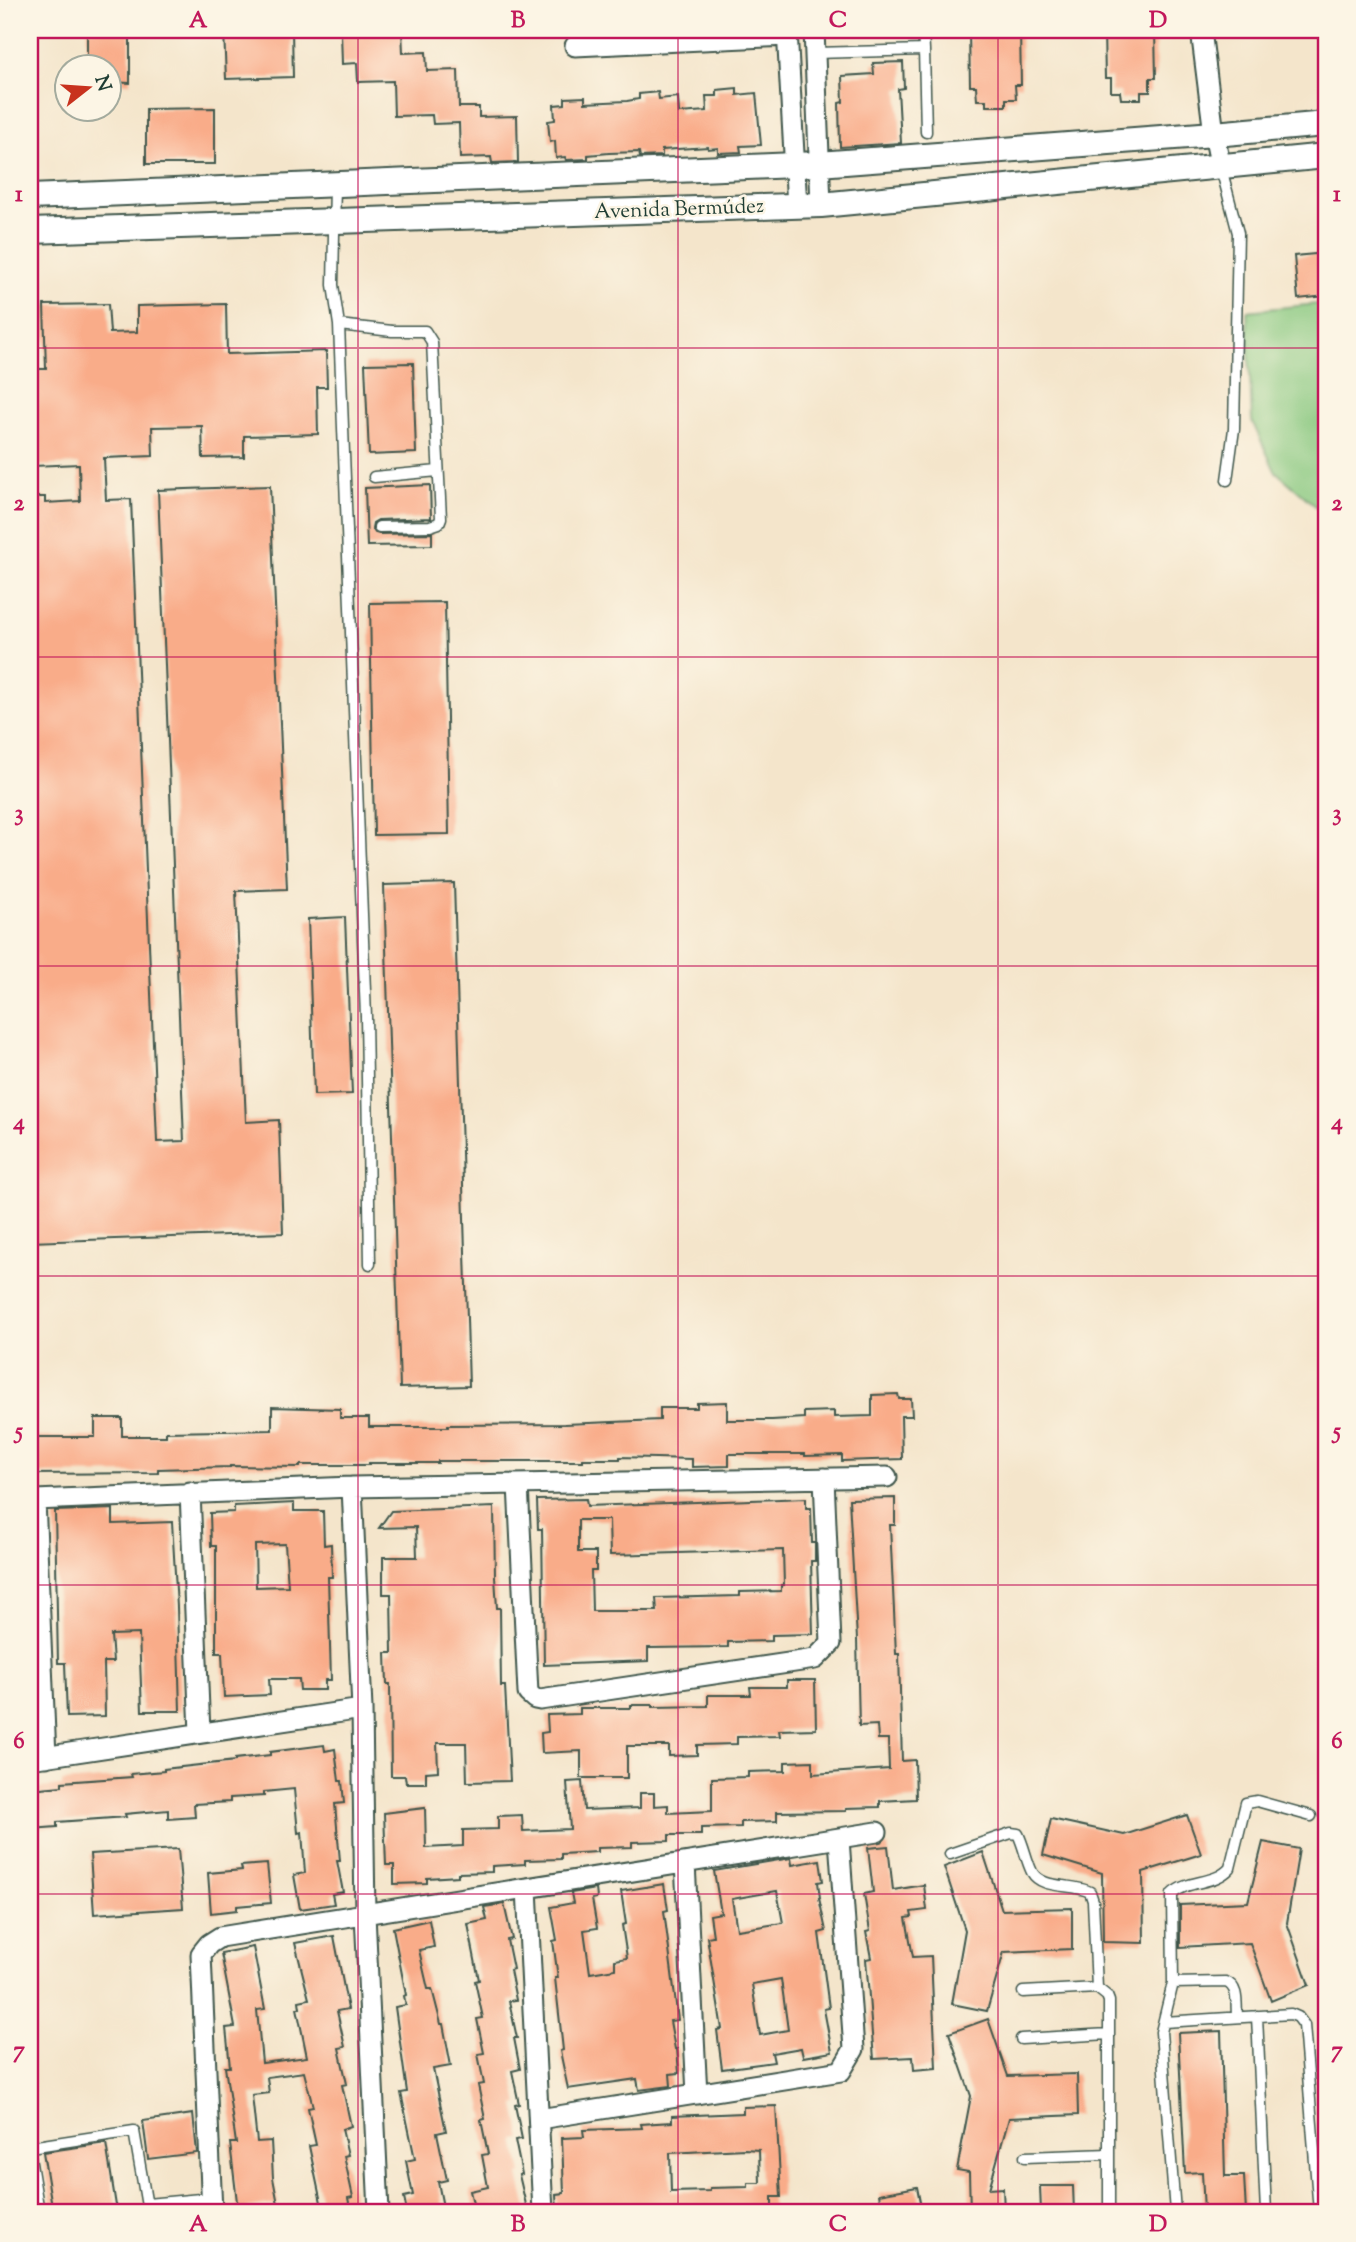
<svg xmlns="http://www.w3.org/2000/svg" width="1356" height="2242" font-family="'Sorts Mill Goudy',serif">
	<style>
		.green { fill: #88c87f; stroke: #54825a; stroke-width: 2 }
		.building { fill: #f9ac89; fill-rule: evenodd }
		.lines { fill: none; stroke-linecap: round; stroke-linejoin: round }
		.service-casing { stroke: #3f564b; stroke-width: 13 }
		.minor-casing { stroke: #3f564b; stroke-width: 23 }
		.tertiary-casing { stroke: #3f564b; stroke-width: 28 }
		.service { stroke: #fff; stroke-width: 10 }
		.minor { stroke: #fff; stroke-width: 19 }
		.tertiary { stroke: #fff; stroke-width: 24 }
		.grid { fill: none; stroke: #c2185b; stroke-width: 2; stroke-opacity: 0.55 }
		.labels { text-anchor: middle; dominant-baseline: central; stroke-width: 5; stroke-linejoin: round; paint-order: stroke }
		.street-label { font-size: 21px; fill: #1f3d34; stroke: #fcf5e5 }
		.neatline { fill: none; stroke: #c2185b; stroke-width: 2.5 }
		.grid-label { font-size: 23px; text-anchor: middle; font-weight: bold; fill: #c2185b }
	</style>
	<rect width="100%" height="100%" fill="#fcf5e5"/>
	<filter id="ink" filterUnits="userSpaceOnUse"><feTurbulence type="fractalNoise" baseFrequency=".0143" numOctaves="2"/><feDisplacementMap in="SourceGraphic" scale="14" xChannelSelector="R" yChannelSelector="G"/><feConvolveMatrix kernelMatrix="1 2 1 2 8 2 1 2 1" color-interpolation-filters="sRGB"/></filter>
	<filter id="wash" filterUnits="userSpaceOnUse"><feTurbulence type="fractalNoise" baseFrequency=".00686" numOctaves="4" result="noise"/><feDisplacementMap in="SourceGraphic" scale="28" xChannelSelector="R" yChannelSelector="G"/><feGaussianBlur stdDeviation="1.57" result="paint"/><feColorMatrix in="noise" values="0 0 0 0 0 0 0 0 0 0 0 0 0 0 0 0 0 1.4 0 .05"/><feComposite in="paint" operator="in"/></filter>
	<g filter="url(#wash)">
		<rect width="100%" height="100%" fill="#f4e5cb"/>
		<path class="green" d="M1326,303V515L1275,471L1252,421L1247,311Z"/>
		<g id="blocks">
			<path class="building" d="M87,30H130V83L108,82V66H87Z
				M224,30H292L293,77L226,79Z
				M341,30H402L403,53L426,52L427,71L458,70L459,107H479V117L517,116L518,162L492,163L491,157L460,158L459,123L433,124L432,115L394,116L393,81L358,82L357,63L342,64Z
				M969,30H1020L1021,85H1015L1016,99H1006V106H986V100H977L976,86H970Z
				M1104,30H1155L1156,78H1150V92H1141V99H1121L1120,92H1111V78H1105Z
				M903,62L904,88L898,89L901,143L840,147L839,103L843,102L842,76L874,74L873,63Z
				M737,88V95L756,93L761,145L740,146L741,152L718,153V148L708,149V147L662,150V156L640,157L639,152L609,153L588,155V159L566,160L565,157L556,158L555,141L550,142L548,121L555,120L554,105L565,104V98L585,97V103L627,101L639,99V94L658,92L659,99L678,97L679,113L707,111L706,96H717V90Z
				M215,108V164H146V109Z
				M1326,253V296L1298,299L1294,256Z
				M108,304L110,333L137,332V306L226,304L227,354L326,351L327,387H317L318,434L244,436V457L203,458L202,426L152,427L153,456L104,458L106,500L131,499L157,1142L184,1141L158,490L270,486L287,889L236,891L246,1122L279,1120L283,1233L30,1242V497H45V503L80,501L79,464L33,466L30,369H46L44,305Z
				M413,363L416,453L369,455L365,364Z
				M430,485L431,518L378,520L373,523L372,528L375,533L379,534L432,533V545L367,546L365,488Z
				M445,602L449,834L374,835L370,603Z
				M454,883L469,1386L400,1388L384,885Z
				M345,917L352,1094L314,1095L308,919Z
				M898,1394L899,1399H911L912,1416H901L902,1459L842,1461V1455L805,1456V1454H729V1466L692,1467V1459L620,1457V1459H583V1461H438V1463H369V1465H300V1467L230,1466V1467L158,1469V1473L30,1474V1437H95V1418H122V1436H166V1432L272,1430V1407L340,1409V1418H369V1427H448V1425L565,1424L660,1420V1408H697V1403L727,1402V1420H772L804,1418V1412L834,1411V1417L872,1416V1395Z
				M806,1498V1508H811L812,1543H815V1561H811L813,1634L772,1635V1641L728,1642V1647L648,1648V1661L544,1665L542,1529H538L537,1500L586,1499L587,1506ZM578,1520H609L610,1555L783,1550L784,1585H781V1591L740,1592V1596L656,1598L657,1611H592L591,1571H596V1552H578Z
				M895,1498V1525H890L896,1654H899L902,1761L915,1760L916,1799L880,1801V1807L846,1808V1811L777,1812V1821L741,1822V1827L701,1828V1835H669V1841L632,1842V1847L597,1848V1852L561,1854V1859L525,1860V1864L492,1866V1872L458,1873V1876L427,1878V1883L394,1884V1865H386L384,1813L425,1808L426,1848L463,1846V1830L498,1829V1816L522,1815L523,1831L570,1829L567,1782L582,1781L584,1810L640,1808V1793H654V1806L668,1805V1813L712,1811V1778L748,1777V1772L785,1771V1762L813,1761V1774L889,1769L888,1739H878L877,1725L859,1726L857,1639L849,1499Z
				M294,1503V1511H323L324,1545L331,1544L332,1577H328L331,1680H325V1690H300L299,1679H269L270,1695L224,1697L222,1653H216V1546H211L210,1513L234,1512V1506ZM285,1544L288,1586L256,1587L255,1545Z
				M494,1507L495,1577L497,1608H500L501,1686H505L510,1781L467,1782L466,1743H437L438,1771L426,1772V1783H406L405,1776H391L390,1684H387L386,1653H392L391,1594H383V1557H417L416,1527L379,1528L391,1511Z
				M113,1509V1524L172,1522L177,1607L180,1711H142L139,1634L111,1635L113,1662H104L105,1716L67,1717L65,1663H58L55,1511Z
				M787,1680H815L816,1729L779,1730L780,1736L737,1737V1744L697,1745V1755L669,1756V1746H627V1778H581V1751L542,1753L541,1733L548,1732L547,1715L580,1714V1708H631V1705H653V1707L708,1706V1695H751L750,1687H787Z
				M324,1745L325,1751L335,1749L339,1781H342L344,1803L335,1804L340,1861H337L343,1892L332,1894L334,1904L300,1909L294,1875L305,1873L302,1832L298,1833L294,1789L264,1792V1796L230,1798V1802L194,1804L195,1817L168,1819V1810L125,1814L126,1817L57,1822V1827L31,1829L30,1789L62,1786V1782L132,1777L131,1774L164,1771V1769L235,1761V1759L270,1755V1752Z
				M1187,1815L1201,1854L1143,1872L1144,1943L1103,1942L1102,1873L1043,1855L1051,1819L1124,1835Z
				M1263,1842L1299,1849L1287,1923L1309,1985L1271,2001L1250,1943L1180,1947V1905L1248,1902Z
				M888,1846L893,1890L924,1885L927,1910L911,1912L912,1917L906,1918L913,1957L931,1956L936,2068L914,2070L913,2057L874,2059L866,1959L871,1958L866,1932L870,1931L864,1894L873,1892L868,1848Z
				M178,1849L183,1908L94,1914L90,1854Z
				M983,1852L1002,1910L1072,1908V1949L1004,1952L987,2011L952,2004L965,1930L944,1867Z
				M791,1858L792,1865L820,1860L823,1881L818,1882L820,1898H819L826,1931L819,1933L829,2008L824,2009L832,2052L803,2057L801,2048L772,2053L774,2062L722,2069L717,2030L722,2029L707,1937L713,1936L710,1915L721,1913L714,1871ZM777,1891L783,1923L737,1930L732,1899ZM781,1979L788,2030L760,2035L752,1984Z
				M267,1864L271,1903L237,1906V1910L211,1913L208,1873L242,1870L241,1866Z
				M664,1884L668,1910L664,1911L678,2020L670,2021L675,2049H677L679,2073L670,2074L671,2086L639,2090L637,2079L568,2089L560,2051L563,2050L555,1978H558L553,1941L557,1940L551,1907L573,1903L571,1893L596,1889L597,1898L592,1899L597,1928L584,1930L590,1973L615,1969V1960L627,1958L622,1925L626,1924L621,1891Z
				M504,1904L512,1939L507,1940L513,1969L510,1970L516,2000L509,2001L517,2038H514L520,2069L512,2071L519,2104L515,2105L522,2139L515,2140L522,2174L519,2175L527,2209L511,2212H475L470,2191L488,2187L482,2155L488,2154L481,2120L485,2119L478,2085L484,2084L478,2054L484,2053L477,2019L483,2018L475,1981L479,1980L468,1924L487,1920L484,1907Z
				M429,1920L434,1947L419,1950L428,1989H432L441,2024H443L451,2066L433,2069L446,2131L437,2133L447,2180L438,2182L444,2212H407L404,2197L413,2195L406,2161L415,2159L401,2093L407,2092L395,2007L406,2005L404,1996L406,1995L393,1928Z
				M334,1936L348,2009L337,2011L345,2047L339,2048L347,2084L342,2085L351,2126L342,2129L348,2155L344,2156L353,2197L348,2198L351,2212H323L309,2146L316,2145L308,2108L313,2107L304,2072L267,2077L269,2093L252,2095L257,2142L271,2141L273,2178L278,2204L238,2210L230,2143H236L225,2067H230L226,2028L235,2027L221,1953L253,1947L265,2009L257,2010L262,2063L307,2057L297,2008H300L299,2001L309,1999L295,1943Z
				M988,2019L1008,2076L1077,2074L1078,2115L1009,2118L989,2189L1003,2188L1004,2212H970L969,2172L957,2170L971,2096L949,2033Z
				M1221,2031L1225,2176H1244L1246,2212H1204L1202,2172L1185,2173L1178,2033Z
				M776,2106L781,2197H772V2212H557L556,2194L564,2193L562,2138L584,2137L583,2130L642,2128L641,2124L672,2122V2116L743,2113V2107ZM744,2149L759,2150L760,2183H748V2187L710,2188V2191L671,2192L670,2153Z
				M193,2114L197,2153L148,2159L143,2121Z
				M106,2143L117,2212H53L43,2152Z
				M1040,2186H1073L1074,2212H1041Z
				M917,2187L922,2212H882L879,2194Z"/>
		</g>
	</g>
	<g filter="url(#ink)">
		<use href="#blocks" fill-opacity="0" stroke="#3f564b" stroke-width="2"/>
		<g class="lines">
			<g class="service-casing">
				<path id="service" d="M924,50L926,132
					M815,53L924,50L923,30
					M1221,168L1238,233L1234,429L1227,480
					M335,184L333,285L339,325L366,1017L370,1264
					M339,325L392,331H425L432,342L441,518L439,523L430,526L379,527
					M374,477L438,471
					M950,1854L1011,1833L1018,1834C1024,1846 1026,1860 1032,1872C1042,1890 1073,1883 1090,1892L1093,1901L1097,1988L1107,1996L1109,2001V2212
					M1173,1983L1226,1982C1239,1987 1236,2004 1237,2017
					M1023,1992L1097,1988
					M1257,2016L1266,2212
					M1164,2022L1291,2014L1298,2017L1304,2025L1319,2212
					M1021,2039L1109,2034
					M30,2147L134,2131L148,2212
					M30,2157L39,2212
					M1025,2157L1109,2154
					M147,2204L211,2198
					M1175,2212L1161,2032L1173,1983L1172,1894C1189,1879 1215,1885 1230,1868L1246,1803L1257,1801L1311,1816"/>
			</g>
			<g class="minor-casing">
				<path id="minor" d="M787,30L797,207
					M814,30L821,205
					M1201,30L1214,134L1221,168
					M575,46L788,36
					M518,1484L528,1693L535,1699L540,1700L815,1659L831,1643L824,1478
					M352,1487L362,1709L365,1914L379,2212
					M190,1492L200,1733
					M46,1757L35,1500L352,1487L887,1477
					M30,1759L362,1709
					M685,1863L697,2094
					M527,1888L543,2212
					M539,2119L841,2071L854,2049L839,1839
					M212,2212L201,1954L209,1944L220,1937L877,1832"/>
			</g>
			<g class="tertiary-casing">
				<path id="tertiary" d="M30,197L819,164L1214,134L1326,124
					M30,231L821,205L1326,156"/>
			</g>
			<use href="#service" class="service"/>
			<use href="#minor" class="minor"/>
			<use href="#tertiary" class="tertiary"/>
		</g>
	</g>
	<path class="grid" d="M358,30V2212M678,30V2212M998,30V2212M30,348H1326M30,657H1326M30,966H1326M30,1276H1326M30,1585H1326M30,1894H1326"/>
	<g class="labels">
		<g class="street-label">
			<text transform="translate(679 210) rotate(-2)">Avenida Bermúdez</text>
		</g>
	</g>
	<rect width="1356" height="2242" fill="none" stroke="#fcf5e5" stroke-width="77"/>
	<g transform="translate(88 88) rotate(73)"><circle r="33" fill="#fcf5e5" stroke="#a4ab9e" stroke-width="2"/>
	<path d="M0-5L12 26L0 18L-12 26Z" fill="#c8321e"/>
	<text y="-10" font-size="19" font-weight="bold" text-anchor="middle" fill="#1f3d34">N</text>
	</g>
	<rect x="38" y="38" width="1280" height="2166" class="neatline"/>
	<g class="grid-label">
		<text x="198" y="27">A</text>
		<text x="518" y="27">B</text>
		<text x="838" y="27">C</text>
		<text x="1158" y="27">D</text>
		<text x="19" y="201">1</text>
		<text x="1337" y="201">1</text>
		<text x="19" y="510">2</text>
		<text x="1337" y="510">2</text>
		<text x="19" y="820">3</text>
		<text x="1337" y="820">3</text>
		<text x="19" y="1129">4</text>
		<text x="1337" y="1129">4</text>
		<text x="19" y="1438">5</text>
		<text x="1337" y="1438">5</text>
		<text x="19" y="1748">6</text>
		<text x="1337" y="1748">6</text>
		<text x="19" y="2057">7</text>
		<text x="1337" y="2057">7</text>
		<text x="198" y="2231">A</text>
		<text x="518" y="2231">B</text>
		<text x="838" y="2231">C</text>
		<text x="1158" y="2231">D</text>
	</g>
</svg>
